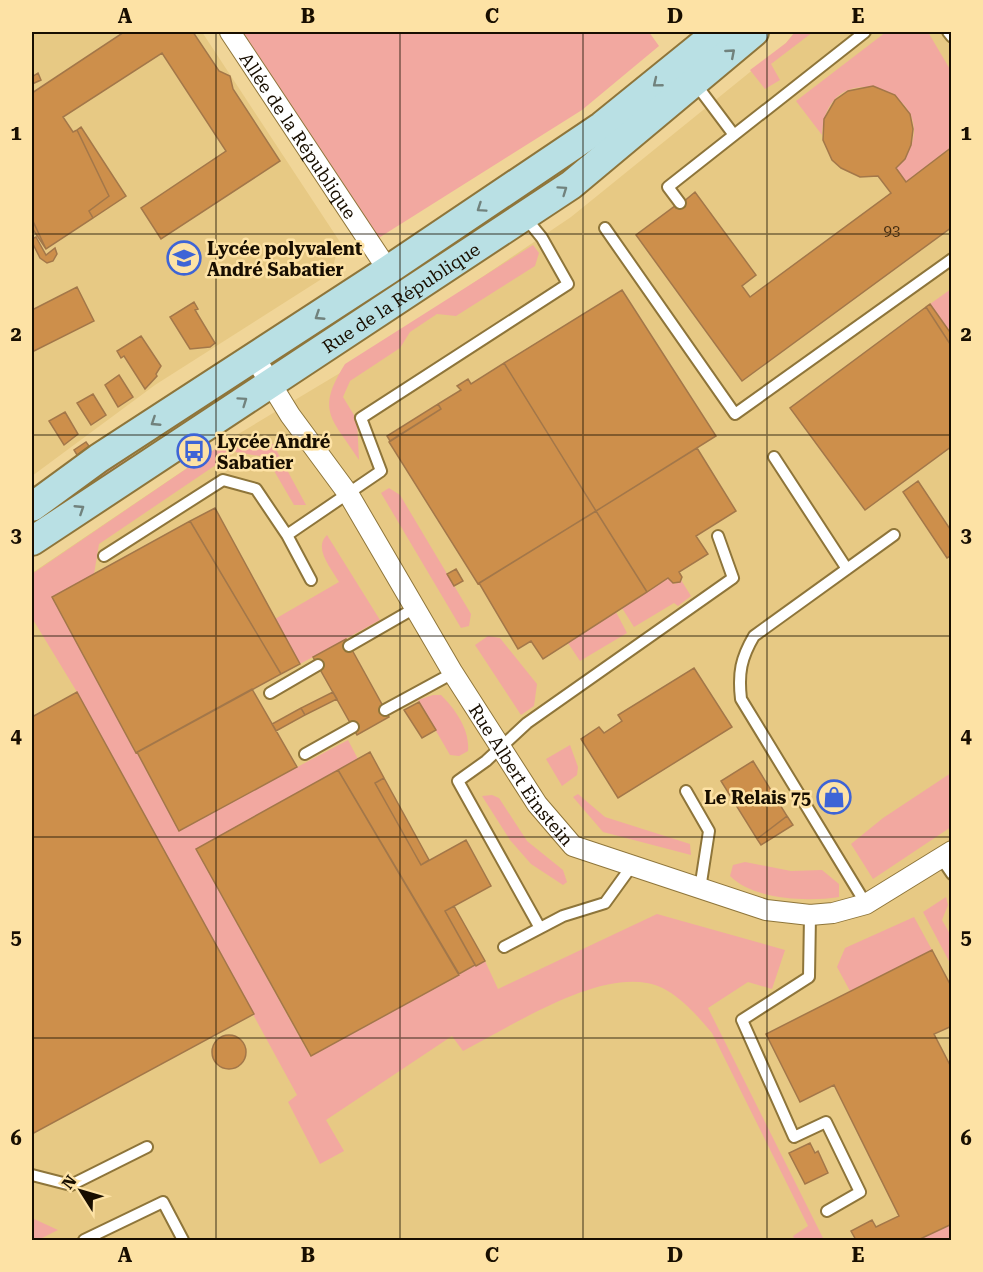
<svg xmlns="http://www.w3.org/2000/svg" width="983" height="1272" font-family="'Roboto Serif',serif">
	<style>
		.built { fill: #e7c984 }
		.green { fill: #f2a8a0 }
		.building { fill: #cd8f4b; stroke: #a37749; stroke-width: 1.5 }
		.lines { fill: none; stroke-linecap: round; stroke-linejoin: round }
		.service-casing { stroke: #8e753a; stroke-width: 14 }
		.minor-casing { stroke: #8e753a; stroke-width: 22 }
		.secondary-casing { stroke: #8e753a; stroke-width: 32 }
		.service { stroke: #fff; stroke-width: 10 }
		.minor { stroke: #fff; stroke-width: 20 }
		.secondary { stroke: #b9e0e4; stroke-width: 28 }
		.oneway { stroke: #71827d }
		.grid { fill: none; stroke: #180e00; stroke-width: 1.5; stroke-opacity: 0.55 }
		.labels { text-anchor: middle; dominant-baseline: central; stroke-width: 5; stroke-linejoin: round; paint-order: stroke }
		.number-label { font-size: 15px; fill: #452e13 }
		.street-label { font-size: 18px; fill: #180e00; stroke: #fde2a5 }
		.poi-label { font-size: 18px; font-weight: bold; fill: #180e00; stroke: #fde2a5; text-anchor: start }
		.neatline { fill: none; stroke: #180e00; stroke-width: 2 }
		.grid-label { font-size: 20px; text-anchor: middle; font-weight: bold; fill: #180e00 }
	</style>
	<rect width="100%" height="100%" fill="#f0d598"/>
	<path class="built" d="M32,32H202L340,242L331,273L155,385L32,476Z
		M795,32H951V1240H32V573L230,439L340,373L571,217L786,43Z"/>
	<path class="green" d="M235,32H649L659,46L582,110L377,239Z
		M795,32H813L771,64L780,80L765,89L750,70L786,43Z
		M886,32H928L951,71V147L906,182L896,168C962,100 826,43 822,135L796,101Z
		M533,245L539,253L535,266L456,316L437,314L410,332L400,348L350,381L343,397L357,420L359,460C332,418 315,412 345,364Z
		M951,289V335L930,304Z
		M239,383L241,388L172,436L166,427Z
		M230,439L273,444L306,505H294L266,457L235,452L99,544L94,574L53,597L179,830L348,740L358,759L196,849L310,1056L475,965L485,961L498,989L657,914L785,950L772,989L748,982L708,1008L824,1240H795L793,1236L808,1226L712,1033C696,1014 673,987 647,983C592,973 512,1026 463,1051L452,1036L326,1120L344,1151L320,1164L288,1102L297,1095L77,692L32,618V574Z
		M128,454L133,461L32,529V519Z
		M389,488L400,495L471,614L469,626L461,628L381,493Z
		M327,535L380,620L300,664L275,619L339,582C331,568 313,548 327,535Z
		M668,578L675,584L681,580L691,596L678,606L674,603L634,627L622,608Z
		M616,612L627,633L580,661L568,643Z
		M488,636L500,638L537,684L534,706L521,715L475,645Z
		M433,695H441C456,710 470,730 468,751L459,756L450,755L418,700Z
		M570,745L578,767L577,775L562,786L546,759Z
		M951,773V827L873,879L851,844L883,818Z
		M578,794L605,817L690,844L691,855L603,832L573,797Z
		M492,795L499,798L527,841L563,870L567,882L563,885L531,864L510,840L482,796Z
		M745,862L791,871L822,870L839,884V897C807,902 754,900 730,876L733,865Z
		M946,897L948,905L942,920L951,936V965L923,912Z
		M914,917L932,950L850,991L837,967L845,948Z
		M32,1218L58,1230L38,1240H32Z
		M951,1224V1240H918Z"/>
	<path class="building" d="M124,32H193L219,71L230,76L233,89L280,161L161,239L141,208L226,151L162,53L63,117L73,132L77,130L109,196L89,211L93,218L46,249L32,219V93Z
		M38,73L41,80L32,84V77Z
		M873,86L895,95L910,114L913,129L911,145L905,159L896,168L906,182L952,147V227L742,381L636,235L675,206L676,208L695,192L756,275L742,286L750,297L891,193L878,176L860,177L841,168L832,160L823,140L824,119L835,100L848,91Z
		M81,127L126,196L93,218L89,211L109,196L77,130Z
		M32,219L46,249L32,228Z
		M36,237L46,255L55,248L57,254L53,261L47,263L40,258L32,242V239Z
		M77,287L94,321L32,352V310Z
		M622,290L716,436L596,511L504,363Z
		M194,302L198,309L195,310L215,343L210,347L190,349L170,317Z
		M930,304L952,335V347L926,307Z
		M926,307L952,347V446L865,510L790,408Z
		M141,336L161,366L156,374L157,376L145,389L124,356L121,358L117,351Z
		M504,363L596,511L478,584L389,442L441,409L438,404L461,390L457,386L468,379L471,384Z
		M119,375L133,397L118,407L105,385Z
		M93,394L106,415L91,425L77,403Z
		M438,404L441,409L390,441L387,436Z
		M65,412L78,434L64,445L49,421Z
		M86,442L89,446L77,455L74,450Z
		M697,448L736,511L696,536L708,554L679,572L682,577L680,582L673,583L668,578L647,592L596,511Z
		M918,481L952,532V555L947,558L903,492Z
		M215,508L300,664L281,674L190,521Z
		M596,511L647,592L543,659L531,641L518,649L479,583Z
		M190,521L281,674L136,753L52,597Z
		M456,569L463,581L454,586L447,574Z
		M346,639L389,717L357,735L313,657Z
		M694,668L732,727L618,798L581,739L599,727L604,733L622,721L618,715Z
		M252,689L297,767L179,831L137,752Z
		M77,692L254,1014L32,1134V717Z
		M333,692L337,699L305,715L301,708Z
		M419,702L436,730L422,738L404,710Z
		M301,708L305,715L276,731L272,724Z
		M370,752L384,778L375,783L421,865L466,840L491,886L445,911L475,965L459,974L338,770Z
		M753,761L787,816L757,839L721,781Z
		M338,770L459,975L311,1056L196,849Z
		M384,778L429,860L421,865L375,783Z
		M787,816L793,825L761,845L757,839Z
		M454,906L485,961L476,966L445,911Z
		M932,950L952,988V1026L934,1034L952,1069V1224L918,1240H856L851,1231L872,1220L876,1227L899,1216L834,1085L800,1102L766,1034Z
		M212 1052a17 17 0 1 1 34 0a17 17 0 1 1-34 0Z
		M810,1143L815,1153L818,1151L828,1173L805,1184L789,1153Z"/>
	<g class="lines">
		<g class="service-casing">
			<path id="service" d="M948,32L952,37
				M695,83L734,135
				M680,203L668,187L865,32
				M605,228L735,414L952,259
				M774,457L847,569
				M104,556L223,480L256,489L287,535
				M311,580L287,535L381,471L361,418L568,284L542,238L525,217
				M349,646L415,608
				M270,693L318,665
				M385,710L453,673
				M305,754L353,727
				M686,791L709,831L700,889
				M941,858L952,874
				M866,904L741,699C738,673 741,658 754,636L894,535
				M810,915L809,977L742,1020L794,1137L826,1122L860,1192L827,1211
				M540,928L458,781L486,761L527,723L733,578L718,536
				M504,947L563,916L605,903L631,867
				M32,1175L71,1185L147,1147
				M84,1240L163,1202L183,1240"/>
		</g>
		<g class="minor-casing">
			<g id="minor">
				<path id="s1" d="M230,32L388,270"/>
				<path id="s2" d="M255,358L290,415L349,495L453,673L537,804L573,846L766,910L810,915L833,913L866,904L952,851"/>
			</g>
		</g>
		<g class="secondary-casing">
			<g id="secondary">
				<path d="M32,507L99,458L388,270L602,126L718,32"/>
				<path id="s3" d="M32,541L571,185L754,32"/>
			</g>
		</g>
		<use href="#service" class="service"/>
		<use href="#minor" class="minor"/>
		<use href="#secondary" class="secondary"/>
	</g>
	<defs><path id="oneway-chevron" d="M-2-3.5L2.5 0L-2 3.5" fill="none" stroke-width="1.6" stroke-linecap="round" stroke-linejoin="round" transform="scale(1.5)"/></defs>
	<g class="oneway">
		<use href="#oneway-chevron" transform="translate(731 53) rotate(-41)"/>
		<use href="#oneway-chevron" transform="translate(657 83) rotate(141)"/>
		<use href="#oneway-chevron" transform="translate(563 190) rotate(-35)"/>
		<use href="#oneway-chevron" transform="translate(481 208) rotate(146)"/>
		<use href="#oneway-chevron" transform="translate(319 316) rotate(147)"/>
		<use href="#oneway-chevron" transform="translate(243 401) rotate(-35)"/>
		<use href="#oneway-chevron" transform="translate(155 422) rotate(147)"/>
		<use href="#oneway-chevron" transform="translate(80 509) rotate(-33)"/>
	</g>
	<path class="grid" d="M216,32V1240M400,32V1240M583,32V1240M767,32V1240M32,234H952M32,435H952M32,636H952M32,837H952M32,1038H952"/>
	<defs>
		<g id="school-ring" transform="scale(1.725)"><circle r="9.5" fill="#fde2a5" stroke="#3e64d6" stroke-width="1.5"/><path d="M0-5L7-2L0 1L-7-2ZM-4 1L0 2.5L4 1V4Q0 6-4 4Z" fill="#3e64d6"/></g>
		<g id="bus-ring" transform="scale(1.725)"><circle r="9.5" fill="#fde2a5" stroke="#3e64d6" stroke-width="1.5"/><path d="M-5-6H5V4H4V6H2V4H-2V6H-4V4H-5ZM-3.5-4V0h7V-4ZM-3.5 1.2v1.5H-2V1.2ZM2 1.2v1.5H3.5V1.2Z" fill="#3e64d6"/></g>
		<g id="shop-ring" transform="scale(1.725)"><circle r="9.5" fill="#fde2a5" stroke="#3e64d6" stroke-width="1.5"/><path d="M-5-2.5h2.3a2.7 3.5 0 0 1 5.4 0H5L5.5 6h-11ZM-1.5-2.5h3a1.5 2.3 0 0 0-3 0Z" fill="#3e64d6"/></g>
	</defs>
	<g fill-rule="evenodd">
		<use href="#school-ring" x="184" y="258"/>
		<use href="#bus-ring" x="194" y="451"/>
		<use href="#shop-ring" x="834" y="797"/>
	</g>
	<g class="labels">
		<g class="number-label">
			<text x="892" y="231">93</text>
		</g>
		<g class="street-label">
			<text stroke="none"><textPath href="#s1" startOffset="124">Allée de la République</textPath></text>
			<text stroke="none"><textPath href="#s3" startOffset="442">Rue de la République</textPath></text>
			<text stroke="none"><textPath href="#s2" startOffset="495">Rue Albert Einstein</textPath></text>
		</g>
		<g class="poi-label">
			<text x="207" y="248">Lycée polyvalent<tspan x="207" dy="21">André Sabatier</tspan></text>
			<text x="217" y="441">Lycée André<tspan x="217" dy="21">Sabatier</tspan></text>
			<text x="811" y="797" text-anchor="end">Le Relais 75</text>
		</g>
	</g>
	<rect width="983" height="1272" fill="none" stroke="#fde2a5" stroke-width="66"/>
	<g transform="translate(81 1191) rotate(307)" stroke="#fde2a5" stroke-width="4.5" paint-order="stroke">
	<path d="M0-4.5L10 22L0 15L-10 22Z" fill="#180e00"/>
	<text y="-9" font-size="16" font-weight="bold" text-anchor="middle" fill="#180e00">N</text>
	</g>
	<rect x="33" y="33" width="917" height="1206" class="neatline"/>
	<g class="grid-label">
		<text x="125" y="23">A</text>
		<text x="308" y="23">B</text>
		<text x="492" y="23">C</text>
		<text x="675" y="23">D</text>
		<text x="858" y="23">E</text>
		<text x="16" y="140">1</text>
		<text x="966" y="140">1</text>
		<text x="16" y="341">2</text>
		<text x="966" y="341">2</text>
		<text x="16" y="542">3</text>
		<text x="966" y="542">3</text>
		<text x="16" y="743">4</text>
		<text x="966" y="743">4</text>
		<text x="16" y="944">5</text>
		<text x="966" y="944">5</text>
		<text x="16" y="1145">6</text>
		<text x="966" y="1145">6</text>
		<text x="125" y="1262">A</text>
		<text x="308" y="1262">B</text>
		<text x="492" y="1262">C</text>
		<text x="675" y="1262">D</text>
		<text x="858" y="1262">E</text>
	</g>
</svg>
